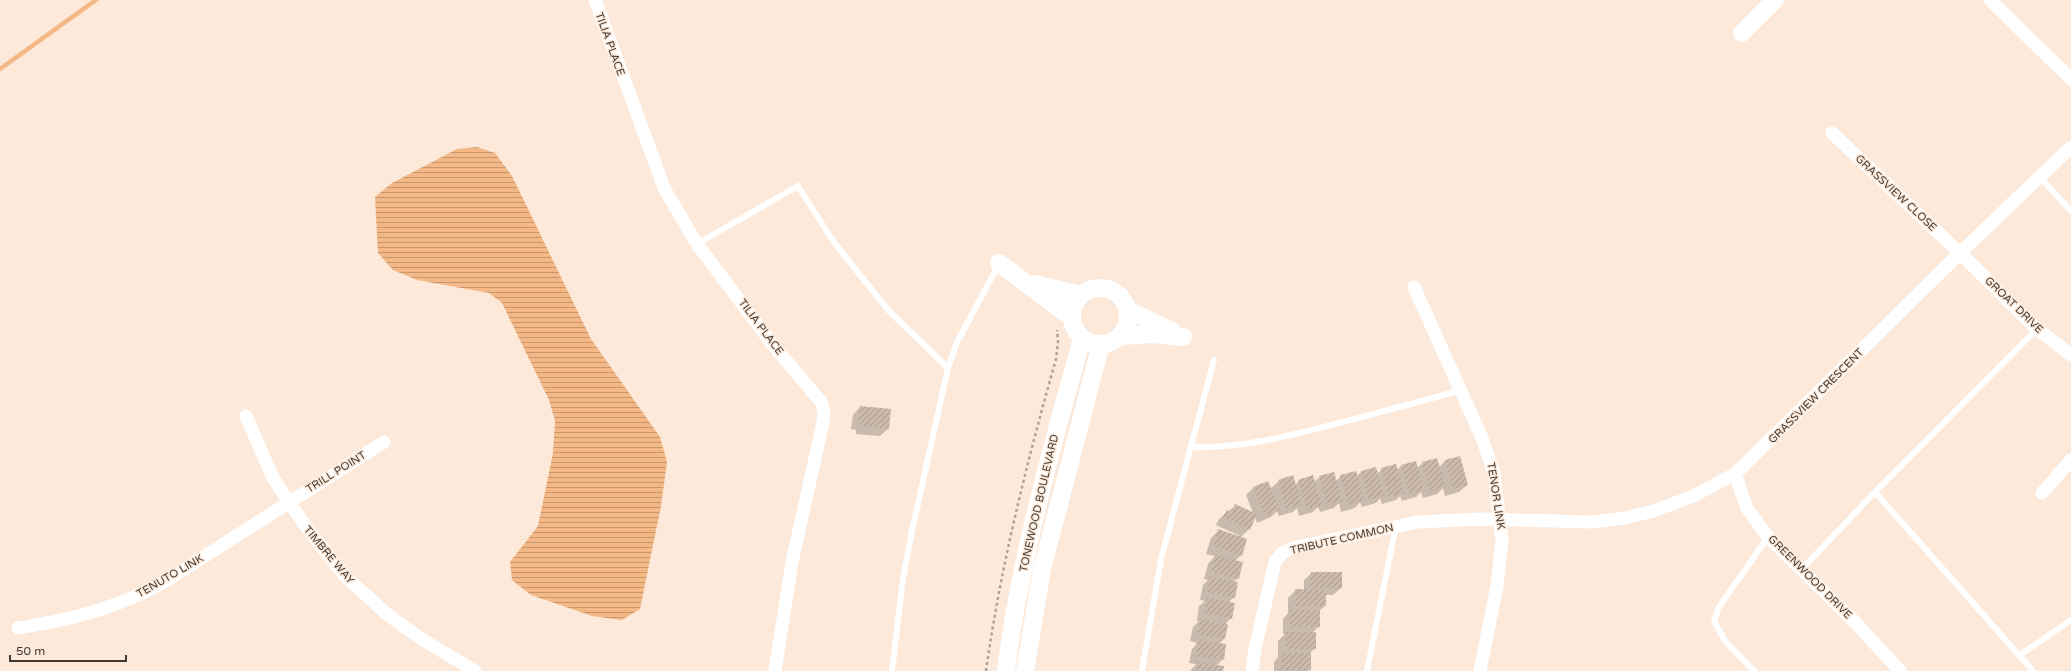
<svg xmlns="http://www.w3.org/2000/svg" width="2071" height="671" font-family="'Varela Round',sans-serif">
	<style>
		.water { fill: url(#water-rules) }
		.shadow { fill: #0003 }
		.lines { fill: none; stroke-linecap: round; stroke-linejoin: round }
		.stream { stroke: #f3b885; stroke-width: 4.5 }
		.building { fill: url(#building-hatch) }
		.path { stroke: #afa196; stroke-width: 2.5; stroke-dasharray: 3 3; stroke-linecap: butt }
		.lane { stroke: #fff; stroke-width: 6 }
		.street { stroke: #fff; stroke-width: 13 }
		.secondary { stroke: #fff; stroke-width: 18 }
		.labels { text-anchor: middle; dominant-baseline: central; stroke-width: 3; stroke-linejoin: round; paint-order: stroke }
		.street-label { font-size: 11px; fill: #403933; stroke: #fce9da }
	</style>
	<defs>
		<pattern id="water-rules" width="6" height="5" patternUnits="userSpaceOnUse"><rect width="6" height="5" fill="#f3b885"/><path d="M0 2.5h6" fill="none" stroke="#c6976d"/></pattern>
		<pattern id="building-hatch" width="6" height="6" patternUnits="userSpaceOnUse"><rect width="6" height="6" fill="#cbb9ab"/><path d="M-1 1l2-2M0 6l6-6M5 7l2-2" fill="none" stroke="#a6978c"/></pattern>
	</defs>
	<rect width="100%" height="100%" fill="#fce9da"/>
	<path class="water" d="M477,147L495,153L512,176L591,339L660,437L667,462L661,506L640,609L622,620L592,616L531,595L512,580L510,562L538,526L553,453L555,421L549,400L502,303L489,293L417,280L393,270L378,253L375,197L392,183L457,149Z"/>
	<path class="shadow" d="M860,407L890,410L888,429L880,436L856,434V430L851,429L853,415Z
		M1459,457L1467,485L1459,492L1445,496L1443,488L1437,494L1423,498L1421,492L1416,497L1402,501L1400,496L1396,500L1382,504L1380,498L1376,503L1362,507L1360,502L1355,508L1341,512L1339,503L1334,508L1320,512L1318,507L1313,512L1299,516L1297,508L1293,512L1279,516L1277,511L1271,517L1257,523L1255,517L1249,529L1240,538L1241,555L1235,561L1238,578L1233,582L1234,597L1228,603L1231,618L1225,624L1224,639L1219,644L1223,659L1216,666L1222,671H1190L1196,664L1189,663L1192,649L1197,643L1190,641L1193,627L1199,621H1197L1199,606L1205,601L1200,600L1203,585L1208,580L1204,579L1208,564L1215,556L1206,554L1211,538L1219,530L1239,538L1240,536L1216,525L1219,519L1236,505L1253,513L1246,495L1253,488L1270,489L1279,481L1295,485L1299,481L1314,482L1320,477L1336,481L1341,476L1356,477L1361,472L1377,474L1382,469L1397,470L1401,466L1417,468L1423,463L1439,467L1445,461Z
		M1312,573L1341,588L1333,595H1325V606L1319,611V626L1312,633L1315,648L1310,653V669L1308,671H1274V662L1278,657V641L1285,634H1283V619L1288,613V598L1296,590H1304V580Z"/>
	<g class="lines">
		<path class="stream" d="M0,69L96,0"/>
	</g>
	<path class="building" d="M860,406L891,409L889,429L863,426V423L858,422Z
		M1460,456L1468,485L1453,489L1445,460Z
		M1437,458L1446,487L1430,491L1422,462Z
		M1416,461L1424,490L1409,494L1401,465Z
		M1396,464L1404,493L1389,497L1381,468Z
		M1376,467L1384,496L1369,500L1361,471Z
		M1356,471L1364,500L1349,505L1340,475Z
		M1334,472L1342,501L1327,505L1319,476Z
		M1293,475L1302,505L1286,509L1278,480Z
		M1313,475L1322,505L1307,509L1298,480Z
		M1268,481L1280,510L1265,516L1253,487Z
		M1235,504L1257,514L1250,530L1223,517L1227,510L1232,513Z
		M1218,529L1247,539L1242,556L1213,546Z
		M1215,555L1243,562L1239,579L1211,572Z
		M1311,572H1342V588H1311Z
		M1210,577L1238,582L1235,598L1207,592Z
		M1295,589L1326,590V606H1295Z
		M1207,598L1235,603L1232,619L1204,613Z
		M1290,610H1320V627H1290Z
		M1200,619L1228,624L1225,639L1197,634Z
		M1286,632H1316V649H1286Z
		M1199,640L1226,644L1224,660L1196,656Z
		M1281,653H1311V670H1281Z
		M1197,662L1224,666L1223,671H1196Z"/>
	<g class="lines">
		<path class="path" d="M986,671C1001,564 1027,462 1056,359L1058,341L1057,330"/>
		<path class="lane" d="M2040,177L2071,211
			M697,244L798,186L833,241L888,310L948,368
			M1192,447C1241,449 1292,435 1339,423C1380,412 1420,402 1461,390
			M1875,492L2033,671
			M1801,570L1875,492L2037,329
			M2020,655L2071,620
			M892,671L903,578L912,531L948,368L957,342L999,264
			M1142,671L1161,559L1214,360
			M1367,671L1396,526
			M1754,671L1725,641L1714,621L1719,607L1768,537"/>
		<path class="street" d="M595,0L665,190L697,244L773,345L822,403L824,415L822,427L792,562L775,671
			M1990,0L2071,79
			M1832,133L1960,253L2037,329L2071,355
			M1414,287L1482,438L1494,473L1502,540L1497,586L1480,671
			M246,416L273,478L304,524L345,576L388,615L420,638L475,671
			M1735,474L1747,508L1768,537L1852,619L1900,671
			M2042,493L2071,460
			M18,628C73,619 115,609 164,582L384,442
			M1252,671L1255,649L1275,562L1282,553L1292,548L1418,522L1481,519L1592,522L1626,518L1653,511L1691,497L1735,474L1960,253L2071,147"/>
		<path class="secondary" d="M1742,33L1775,0
			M999,263L1071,317
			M1035,284L1080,295
			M1072 316a28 28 0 1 1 56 0a28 28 0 1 1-56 0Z
			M1128,310L1172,331
			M1121,336L1152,334L1183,337
			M1006,671C1020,557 1052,448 1082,338
			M1025,671L1042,569L1101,344"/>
	</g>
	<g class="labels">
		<g class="street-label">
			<text transform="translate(610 44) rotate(70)">TILIA PLACE</text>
			<text transform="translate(1896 193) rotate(43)">GRASSVIEW CLOSE</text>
			<text transform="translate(2014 305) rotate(44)">GROAT DRIVE</text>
			<text transform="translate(761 327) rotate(53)">TILIA PLACE</text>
			<text transform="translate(1816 396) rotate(-45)">GRASSVIEW CRESCENT</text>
			<text transform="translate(336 472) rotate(-32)">TRILL POINT</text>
			<text transform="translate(1496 496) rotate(81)">TENOR LINK</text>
			<text transform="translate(1039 503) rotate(-77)">TONEWOOD BOULEVARD</text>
			<text transform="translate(1342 539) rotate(-13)">TRIBUTE COMMON</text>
			<text transform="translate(329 555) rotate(50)">TIMBRE WAY</text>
			<text transform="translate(170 576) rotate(-30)">TENUTO LINK</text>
			<text transform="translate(1810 577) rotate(45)">GREENWOOD DRIVE</text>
		</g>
	</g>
	<path d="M10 655v6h116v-6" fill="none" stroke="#403933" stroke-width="2"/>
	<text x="16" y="655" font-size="12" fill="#403933" stroke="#fce9da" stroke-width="3" paint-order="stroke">50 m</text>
</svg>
